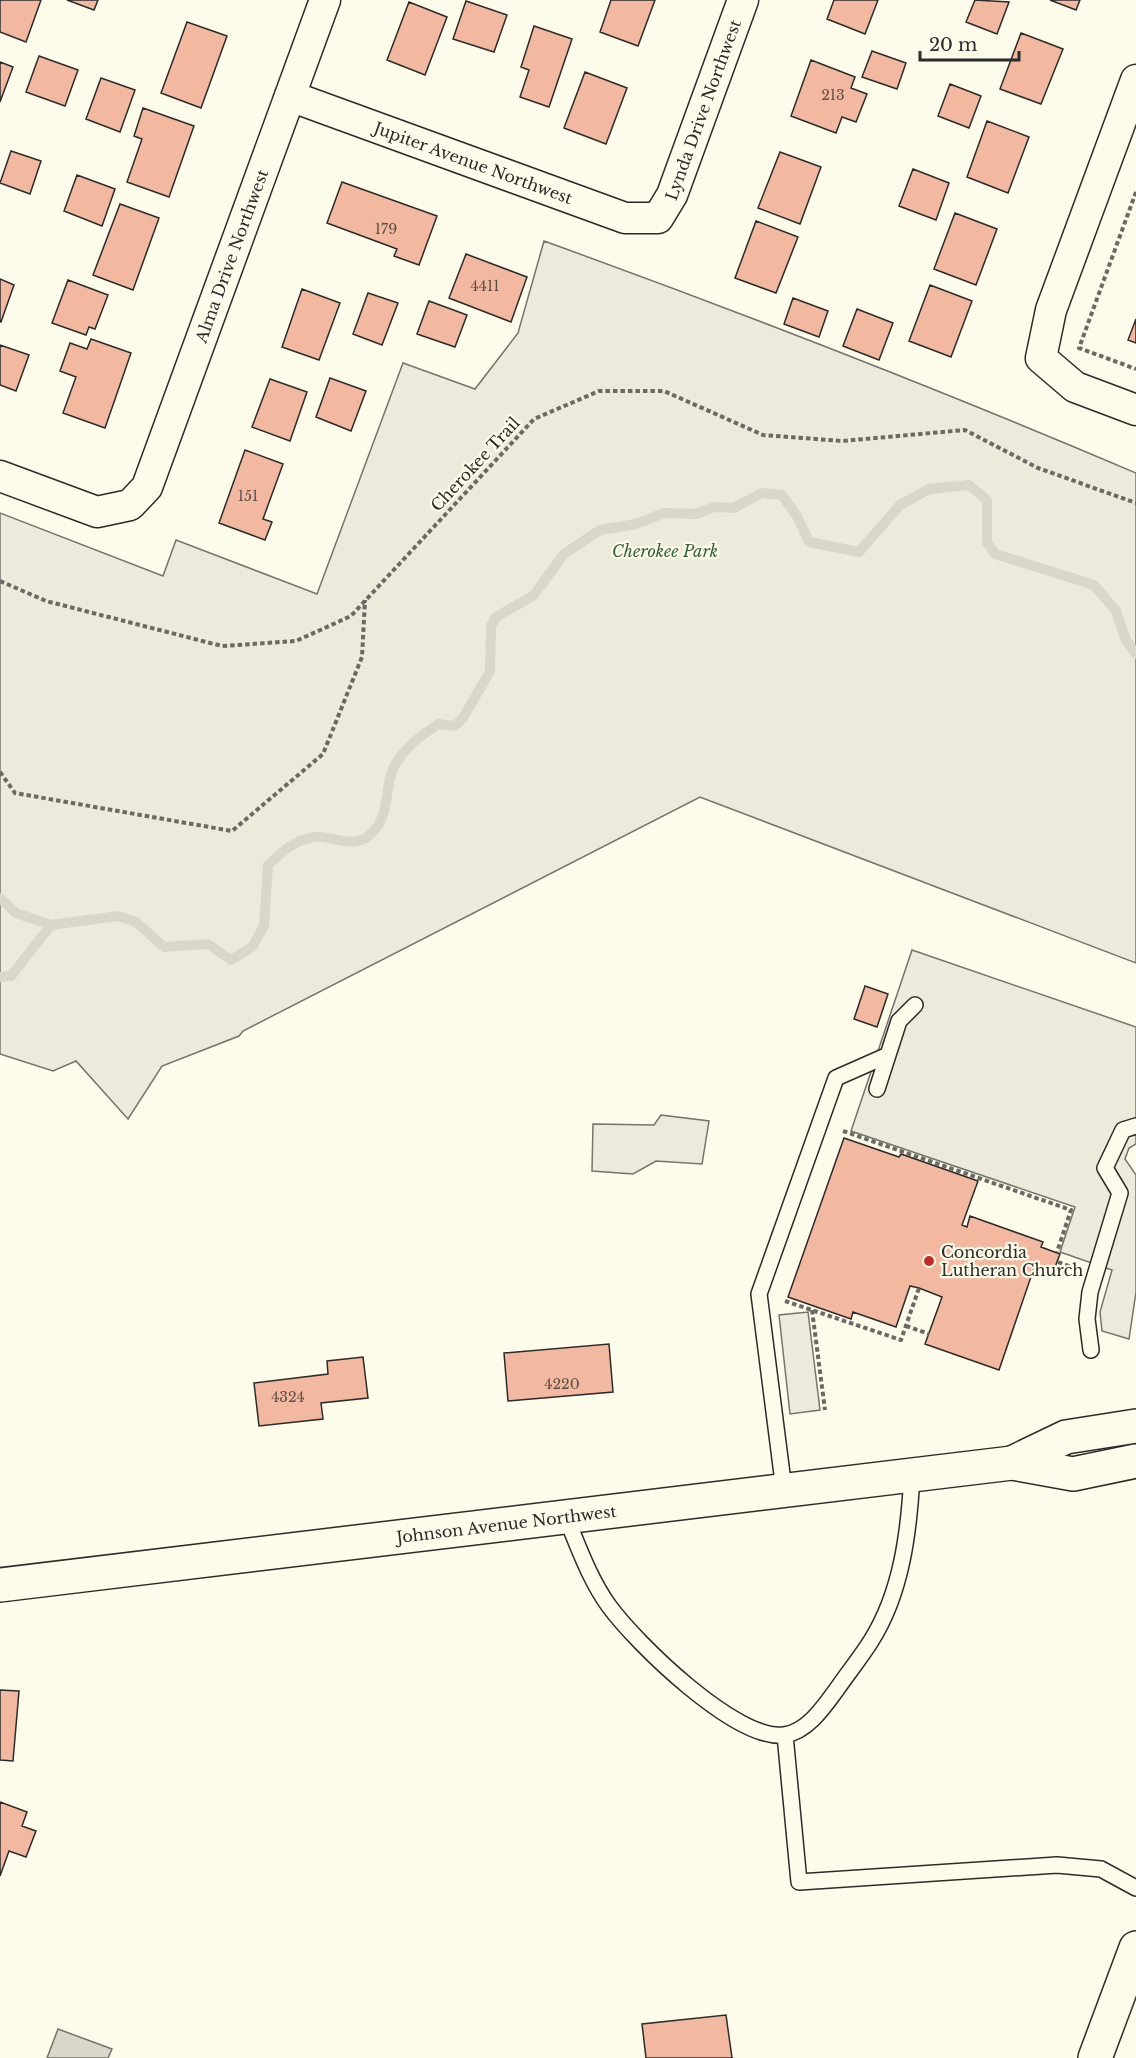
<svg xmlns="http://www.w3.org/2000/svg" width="1136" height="2058" font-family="'Libre Baskerville',serif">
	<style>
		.green { fill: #ecebdb; stroke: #74746e; stroke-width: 1.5 }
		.parking { fill: #eceadb; stroke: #74746e; stroke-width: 1.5 }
		.water { fill: #d8d7c9; stroke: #74746e; stroke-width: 1.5 }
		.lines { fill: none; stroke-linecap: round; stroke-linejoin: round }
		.stream { stroke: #d8d7c9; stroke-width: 10 }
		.building { fill: #f2b8a0; stroke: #2b2b2b; stroke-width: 1.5 }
		.service-casing { stroke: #2b2b2b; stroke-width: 18 }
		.minor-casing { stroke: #2b2b2b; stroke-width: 33 }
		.tertiary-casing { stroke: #2b2b2b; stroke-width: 36 }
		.path { stroke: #6a6964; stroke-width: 4; stroke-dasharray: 4.5 3; stroke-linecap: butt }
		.service { stroke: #fdfbea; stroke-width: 15 }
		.minor { stroke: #fdfbea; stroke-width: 30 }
		.tertiary { stroke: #fdfbea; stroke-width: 33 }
		.poi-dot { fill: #c62828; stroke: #fdfbea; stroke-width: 2 }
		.labels { text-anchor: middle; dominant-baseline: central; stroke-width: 4.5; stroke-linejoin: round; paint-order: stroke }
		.number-label { font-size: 14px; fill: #5d4e48 }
		.street-label { font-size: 16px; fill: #2b2b2b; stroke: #fdfbea }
		.park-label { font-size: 16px; font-style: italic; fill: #34623c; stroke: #fdfbea }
		.poi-label { font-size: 16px; fill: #2b2b2b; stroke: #fdfbea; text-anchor: start }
	</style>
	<rect width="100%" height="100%" fill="#fdfbea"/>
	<path class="green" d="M544,241C743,313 941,390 1136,473V963L700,797L243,1031L239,1036L162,1066L128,1119L76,1061L53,1071L0,1054V513L163,576L176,540L317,594L403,363L475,389L518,333Z
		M661,1115L709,1121L702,1164L656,1161L633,1174L592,1171L593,1124L654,1125Z"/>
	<path class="parking" d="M912,950L1136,1027V1144L1129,1148L1125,1159L1136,1175V1292L1129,1339L1102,1331L1100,1312L1112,1270L1060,1252L1075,1207L851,1131Z
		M808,1312L820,1410L790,1414L779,1315Z"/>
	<path class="water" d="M58,2029L112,2049L108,2058H47Z"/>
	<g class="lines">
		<path class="stream" d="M0,898L16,913L51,925L118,916L136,922L164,947L208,944L231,960L252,947L264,926L268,865C281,853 295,839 314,837C334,835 354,851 372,833C390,815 384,791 393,769C402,749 421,736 438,724L455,726L463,718L490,671L491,626L496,617L533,596L564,554L600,530L636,524L664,513L696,514L714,507L734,508L762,493L782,495L797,516L809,542L859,552L900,505L929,489L969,485L987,500V542L995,554L1094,585L1116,611L1126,640L1136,654
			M0,977L11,976L51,925"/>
	</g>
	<path class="building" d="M0,0H41L26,42L0,32Z
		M67,0H98L94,10Z
		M611,0H655L638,46L600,32Z
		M834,0H878L865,34L827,19Z
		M975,0L1009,2L997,34L966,22Z
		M1050,0H1080L1076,10Z
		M466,1L507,15L494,52L453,39Z
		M409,2L447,17L425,75L387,60Z
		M187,22L227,36L201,108L161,93Z
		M534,26L572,39L549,107L520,97L529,70L521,67Z
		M1021,33L1063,49L1041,104L1000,89Z
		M872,51L906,63L897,89L862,77Z
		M39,56L78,70L65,106L26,92Z
		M811,60L855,77L851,88L867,94L856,122L842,117L836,133L791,116Z
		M0,62L13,67L0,102Z
		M585,72L627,88L606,144L564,128Z
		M101,78L135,90L120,132L86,119Z
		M950,84L981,96L969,128L938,116Z
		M143,108L194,126L169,197L127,182L142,139L134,136Z
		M987,121L1029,137L1008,193L967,177Z
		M11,151L41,161L30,194L0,183Z
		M780,152L821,167L800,224L758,208Z
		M913,169L949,183L936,220L899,206Z
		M77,175L115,189L102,226L64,211Z
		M342,182L437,216L419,265L394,256L397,249L327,223Z
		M120,204L159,218L133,290L93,275Z
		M955,213L997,229L976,285L934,269Z
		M756,221L798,237L776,293L735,278Z
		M466,254L527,277L511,322L449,298Z
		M0,279L14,285L1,322H0Z
		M68,280L108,295L95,329L89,327L86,335L52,323Z
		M930,285L972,301L951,357L909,341Z
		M302,289L340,303L319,360L282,347Z
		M368,293L398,303L382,345L353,334Z
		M793,298L828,311L819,337L784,324Z
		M429,301L467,315L455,347L417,334Z
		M857,309L893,323L879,360L843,346Z
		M1136,319V343L1128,340Z
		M91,339L131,353L105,428L63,413L76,377L60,371L70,343L87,349Z
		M0,345L29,355L16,391L0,385Z
		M330,378L366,391L351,431L316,417Z
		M270,379L307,392L290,441L252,427Z
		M245,450L283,464L263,519L272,522L265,540L219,523Z
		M865,986L888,994L877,1027L854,1019Z
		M844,1138L899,1157L901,1154L978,1181L962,1225L967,1227L970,1216L1043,1242L1041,1247L1060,1254L1052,1275L1034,1268L999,1370L925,1344L942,1297L919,1288L910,1286L896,1327L853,1312L851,1319L788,1297Z
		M609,1344L613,1392L508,1401L504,1353Z
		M363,1357L368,1398L321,1403L323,1419L259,1426L254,1383L328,1374L327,1361Z
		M0,1690L19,1691L13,1761L0,1760Z
		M0,1802L27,1812L22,1826L36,1831L26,1857L9,1851L0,1876Z
		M726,2015L732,2058H646L642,2024Z"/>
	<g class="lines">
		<g class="service-casing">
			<path id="service" d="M877,1089L899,1021L915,1005
				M1091,1350L1087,1319L1090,1292L1120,1193L1105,1168L1123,1130L1136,1126
				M784,1490L759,1294L836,1078L888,1055
				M566,1517C578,1546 590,1580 609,1606C636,1643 736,1741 784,1735C807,1732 824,1707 837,1689C848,1673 861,1657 871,1641C902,1592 909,1531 912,1475
				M785,1735L799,1882L1057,1865L1101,1869L1136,1888"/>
		</g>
		<g class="minor-casing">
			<g id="minor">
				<path d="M1136,80L1051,310L1041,358L1075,387L1136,410"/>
				<path id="s1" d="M290,96L625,218H658L672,195L743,0"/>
				<path id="s2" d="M0,476L97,512L130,505L147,487L325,0"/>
			</g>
		</g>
		<g class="tertiary-casing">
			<g id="tertiary">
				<path d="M1012,1463L1066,1437L1136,1426"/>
				<path id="s3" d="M0,1585L1012,1463L1073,1474L1136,1461"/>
				<path d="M1095,2058L1136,1948"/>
			</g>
		</g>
		<path class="path" d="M1136,192L1079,348L1136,369
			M0,581L46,601L222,646L296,641L351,616L534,419L599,391H664L763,435L842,441L965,430L1038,468L1136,503
			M0,772L15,793L232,831L323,754L362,657L365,600
			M843,1131L1071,1210L1057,1252
			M1058,1262L1074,1268
			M785,1301L901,1340L919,1288
			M812,1310L825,1410
			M906,1326L929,1334"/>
		<use href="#service" class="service"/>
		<use href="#minor" class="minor"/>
		<use href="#tertiary" class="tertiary"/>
	</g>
	<circle class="poi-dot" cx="929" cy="1261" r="6"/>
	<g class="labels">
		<g class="number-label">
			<text x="833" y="95">213</text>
			<text x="386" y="229">179</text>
			<text x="485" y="286">4411</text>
			<text x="248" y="496">151</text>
			<text x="562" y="1384">4220</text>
			<text x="288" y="1397">4324</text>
		</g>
		<g class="street-label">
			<text stroke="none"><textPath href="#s1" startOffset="507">Lynda Drive Northwest</textPath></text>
			<text stroke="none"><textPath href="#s1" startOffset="195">Jupiter Avenue Northwest</textPath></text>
			<text stroke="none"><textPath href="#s2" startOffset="408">Alma Drive Northwest</textPath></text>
			<text transform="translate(475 464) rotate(-47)">Cherokee Trail</text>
			<text stroke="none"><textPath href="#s3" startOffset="510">Johnson Avenue Northwest</textPath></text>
		</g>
		<g class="park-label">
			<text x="665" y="551">Cherokee Park</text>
		</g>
		<g class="poi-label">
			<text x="941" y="1252">Concordia<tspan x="941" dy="18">Lutheran Church</tspan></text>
		</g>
	</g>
	<path d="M920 51v9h99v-9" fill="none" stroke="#2b2b2b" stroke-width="3"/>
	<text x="929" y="51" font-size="18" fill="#2b2b2b" stroke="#fdfbea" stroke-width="4.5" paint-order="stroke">20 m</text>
</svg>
